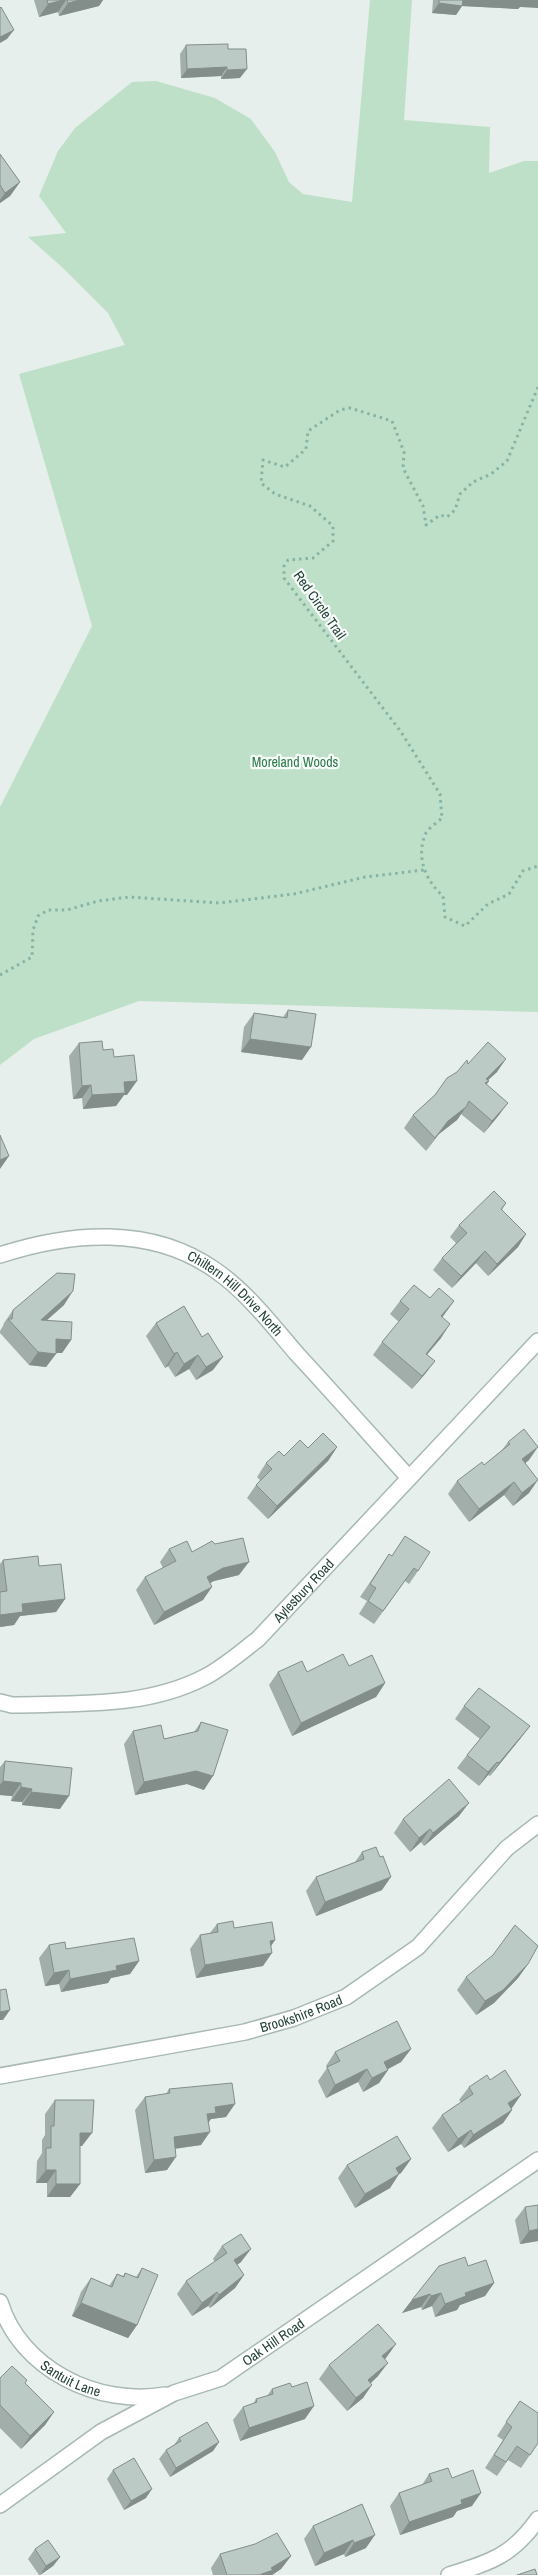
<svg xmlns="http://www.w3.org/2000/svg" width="538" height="2575" font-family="'Archivo Narrow',sans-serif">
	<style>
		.green { fill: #bfe0c8 }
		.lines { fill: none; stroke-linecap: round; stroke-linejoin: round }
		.minor-casing { stroke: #a8b8b2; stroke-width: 18 }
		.path { stroke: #86b3a5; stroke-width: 3; stroke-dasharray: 2.5 4; stroke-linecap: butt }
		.minor { stroke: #fff; stroke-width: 15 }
		.wall { fill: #a1aea9 }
		.shaded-wall { fill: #838d89 }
		.building { fill: #bbcac4; stroke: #838d89 }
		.labels { text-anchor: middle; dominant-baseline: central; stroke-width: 4.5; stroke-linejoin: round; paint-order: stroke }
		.street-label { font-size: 14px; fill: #24423a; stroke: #f7fbf9 }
		.park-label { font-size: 14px; fill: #2d7a4b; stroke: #f7fbf9 }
	</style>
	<rect width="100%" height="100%" fill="#e6efeb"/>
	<path class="green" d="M370,0H412L404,120L490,127L489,173L524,161H538V1012L139,1001L34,1039L0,1065V807L92,626L19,374L125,345L108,313L63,268L28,237L66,233L39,196L58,151L75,128L132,82L156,81L215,98L251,119L275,152L289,182L303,194L352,202Z"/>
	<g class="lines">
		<g class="minor-casing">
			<g id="minor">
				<path id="s1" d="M0,1255C70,1232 151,1225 215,1270C247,1292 272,1325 297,1354C335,1395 372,1437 409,1478"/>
				<path id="s2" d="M0,1702L12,1705C78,1703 145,1708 205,1677C224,1667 241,1652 258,1639L538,1341"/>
				<path id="s3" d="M0,2076L245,2032L294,2018L346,1997L418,1947L507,1848L538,1824"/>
				<path id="s4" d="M0,2302C20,2369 98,2407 165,2395"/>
				<path id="s5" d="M0,2505L101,2432L174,2393L221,2378L538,2160"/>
				<path d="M449,2575C491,2562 512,2556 538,2519"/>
			</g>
		</g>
		<path class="path" d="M538,387L507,461L491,474L473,482L460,494L455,510L447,517L440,515L426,525L423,506L403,468L404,452L392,421L350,408L340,410L308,431L306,449L285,467L263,460L261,483L275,494L310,506L333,526V541L313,558L288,560L284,566V578L401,732L440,794L442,818C437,823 427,829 425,835C416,858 426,881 443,896L445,917L465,926L488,904L509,894L523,871L538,866
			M0,975L32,957L33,930L38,916L48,910H67L98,901L129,897L219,903L294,894L365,877L424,870"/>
		<use href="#minor" class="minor"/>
	</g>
	<path class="wall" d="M34,0H103L99,6L59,16L58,12L39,17Z
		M433,0H538L520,7L518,9L462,6L456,15L432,13Z
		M186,45L228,49L240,78L221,79V76L181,78L180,54Z
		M0,154L20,182L10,196L0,203Z
		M288,1010L302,1060L241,1052L244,1027L254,1013L283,1017Z
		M79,1043L103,1050L114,1057L127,1095H124L116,1106L83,1109L82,1098L73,1099L69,1056Z
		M468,1064L497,1072L488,1080L486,1084L499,1115L484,1133L461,1114L457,1120L439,1134L426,1151L404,1128L413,1115Z
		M506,1203L502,1210L526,1234L518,1247L488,1276L476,1263L452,1288L433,1270L442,1258L456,1243L450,1237L459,1225Z
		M430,1298L454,1301L442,1317L441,1338L427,1355L435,1361L425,1374L412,1389L373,1355L382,1342L399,1322L390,1314L400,1301Z
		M64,1305L46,1321L71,1340L62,1353H56L46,1367L29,1365L0,1333V1331L3,1326L4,1323L13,1310Z
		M184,1306L213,1370L196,1380L189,1369L175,1377L168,1366L165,1368L146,1336L156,1323Z
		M508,1442L529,1460L525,1463L529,1493L513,1506L504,1495L469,1522L448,1494L457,1481L484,1465L502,1450Z
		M337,1447L328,1461L268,1519L247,1498L256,1485L260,1480L257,1477L266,1463L284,1456L308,1448Z
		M405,1536L418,1571L409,1584L405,1581L374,1624L359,1614L367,1601L360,1597L389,1554L392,1556Z
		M169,1549L192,1552L239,1575L214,1581L210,1583L203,1600L154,1625L136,1590L145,1577L163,1568L160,1562Z
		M3,1560L39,1566L65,1599L56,1612L20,1616L14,1625L0,1627V1564Z
		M278,1672H307L385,1683L376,1697L292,1736L269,1685Z
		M464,1706L530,1726L520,1739L490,1776L488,1775L479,1786L457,1768L467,1755L480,1739L455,1719Z
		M201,1722L204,1790L187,1784L135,1795L124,1744L133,1731L164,1739L194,1732Z
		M5,1761L60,1809L22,1805V1802L11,1801L12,1796L0,1795V1767Z
		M459,1816L424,1846L421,1842L410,1852L394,1833L403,1819Z
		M362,1852L382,1890L316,1916L306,1891L316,1877L355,1862Z
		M217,1924L275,1940L271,1946L263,1966L196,1978L190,1949L200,1935L210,1933Z
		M49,1945L66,1949L139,1961L130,1974L111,1978L108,1983L61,1992L59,1984L45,1986L39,1958Z
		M528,1964L518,1978L494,2003L476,2015L457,1990L466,1977Z
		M411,2049L401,2062L388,2069V2070L379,2083L363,2092L358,2082L326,2098L318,2081L327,2068L326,2066L335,2052Z
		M469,2087L511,2108L512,2110L503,2123L464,2148L461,2144L448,2152L432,2128L442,2115L461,2102L459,2100Z
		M169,2089L226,2117L211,2119L208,2123L201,2145L175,2149L167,2170L145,2173L135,2110L145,2097L166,2094Z
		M55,2100L82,2146H80V2184L70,2197H47V2183H36L37,2161L42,2153V2140L45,2135V2114Z
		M411,2159L401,2173L399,2174L390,2188L355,2208L338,2178L347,2165Z
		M525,2207L538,2241L520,2244L515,2220Z
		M222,2246L241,2262L237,2265L244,2275L235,2288L210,2308L208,2306L192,2316L177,2294L186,2281L215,2262L213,2259Z
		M468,2266L494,2283L485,2296L460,2305L457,2310L435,2317L432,2306L422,2310L421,2307L402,2313L412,2300Z
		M142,2268L137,2325L128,2338L72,2316L81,2292L91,2278L109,2286L117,2274L123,2276L125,2273L136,2277Z
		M386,2358L385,2359L378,2376L371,2383L363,2398L347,2411L319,2379L329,2365Z
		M0,2378L25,2383L54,2412L45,2425L21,2449L0,2428Z
		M272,2389L305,2419L240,2441L233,2420L243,2407L253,2404L256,2399L267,2396Z
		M520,2401L538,2443L521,2468L508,2460L497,2476L485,2468L503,2440L497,2436Z
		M179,2438L219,2442L213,2451L170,2477L159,2459L166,2450L174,2445Z
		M113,2470L146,2498L124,2510L107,2479Z
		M429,2474L452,2478L472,2506L457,2511L453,2517L400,2535L390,2506L399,2493L422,2485Z
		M362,2504L366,2548L345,2557L344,2554L315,2566L304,2539L313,2526Z
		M35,2549L60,2557L53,2566L40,2575H39L28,2559Z
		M220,2554L291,2556L281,2569L272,2575H213L211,2568Z"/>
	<path class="shaded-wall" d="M63,0H66L58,12L39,17L48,4Z
		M80,0H103L99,6L59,16L68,3Z
		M461,0H538V8L520,7L518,9L462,6L456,15L432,13L439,3Z
		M14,30L7,39L0,43V37Z
		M227,67L221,76L181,78L187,69Z
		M247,69L240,78L221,79L227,70Z
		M20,182L10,196L0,203V200L5,193Z
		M250,1039L311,1047L302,1060L241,1052Z
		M506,1059L497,1072L486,1082L489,1081L480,1094L486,1079Z
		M137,1081L127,1095H124L116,1106L83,1109L92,1095L124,1082Z
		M91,1085L82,1098L73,1099L82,1086Z
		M508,1103L499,1115L484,1133L492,1121Z
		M466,1107L457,1120L439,1134L426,1151L448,1121Z
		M9,1156L0,1169V1160Z
		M526,1234L518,1247L488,1276L497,1264Z
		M485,1251L476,1263L452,1288L461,1276Z
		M73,1291L64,1305L31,1334L41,1320Z
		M454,1301L444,1315L432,1329L441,1316Z
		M450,1324L441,1338L416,1367L426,1354Z
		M56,1339L71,1340L62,1353H47Z
		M38,1352L56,1354L46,1367L29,1365Z
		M177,1352L168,1366L165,1368L174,1354Z
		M198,1355L189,1369L175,1377L184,1364Z
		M223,1357L213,1370L196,1380L206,1367Z
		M435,1361L425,1374L412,1389L422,1376Z
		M337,1447L328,1461L268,1519L277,1506Z
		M538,1447L529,1460L513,1473L522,1459Z
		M538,1480L529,1493L513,1506L522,1493Z
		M514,1482L504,1495L469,1522L479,1509Z
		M249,1562L239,1575L214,1581L197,1590L207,1577L223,1568Z
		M212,1587L203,1600L154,1625L164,1612Z
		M65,1599L56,1612L20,1616L14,1625L0,1627V1615L22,1604Z
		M385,1683L376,1697L292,1736L301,1723Z
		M530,1726L520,1739L490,1776L499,1763Z
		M497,1762L488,1775L479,1786L488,1772Z
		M196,1771L213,1776L204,1790L187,1784L135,1795L144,1782Z
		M3,1781L21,1783L12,1796L0,1795V1785Z
		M21,1787L32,1789L22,1802L11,1801Z
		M31,1792L69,1796L60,1809L22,1805Z
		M469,1803L459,1816L424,1846L433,1833Z
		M430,1829L421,1842L410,1852L419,1838Z
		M391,1877L382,1890L316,1916L325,1902Z
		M275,1940L266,1953L270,1941Z
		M272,1953L263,1966L196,1978L205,1965Z
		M139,1961L130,1974L111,1978L108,1983L61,1992L70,1979L116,1966Z
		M528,1964L518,1978L494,2003L476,2015L485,2001Z
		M69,1970L59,1984L45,1986L54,1973Z
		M10,2010L3,2020H0V2012Z
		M411,2049L401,2062L375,2076L384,2062Z
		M367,2069L358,2082L326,2098L335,2085Z
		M388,2070L379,2083L363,2092L372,2078Z
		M521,2095L512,2108L499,2116L508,2103Z
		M235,2104L226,2117L211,2119L206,2126L207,2114L215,2107Z
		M512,2110L503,2123L464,2148L473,2135Z
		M471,2130L461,2144L448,2152L458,2139Z
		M210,2132L201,2145L164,2150L174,2137Z
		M80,2133H92L82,2146H70Z
		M176,2157L167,2170L145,2173L154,2160Z
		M411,2159L401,2173L386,2181L396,2168Z
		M46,2170H56L47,2183H36Z
		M399,2174L390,2188L355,2208L365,2194Z
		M56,2184H80L70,2197H47Z
		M538,2229V2241L520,2244L529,2231Z
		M251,2249L241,2262L225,2273L234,2260Z
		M244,2275L235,2288L210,2308L219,2295Z
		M494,2283L485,2296L460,2305L457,2310L435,2317L445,2304L465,2293Z
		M217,2292L208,2306L192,2316L202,2303Z
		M441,2293L432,2306L422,2310L431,2296Z
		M430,2294L421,2307L402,2313L412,2300Z
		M81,2303L137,2325L128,2338L72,2316Z
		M396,2344L386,2358L373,2369L382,2356Z
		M388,2363L378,2376L359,2394L368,2380Z
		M372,2385L363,2398L347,2411L356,2398Z
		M314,2406L305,2419L240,2441L249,2428Z
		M54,2412L45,2425L21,2449L30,2436Z
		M219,2442L213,2451L170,2477L176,2468Z
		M152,2489L146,2498L124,2510L131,2501Z
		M481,2493L472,2506L457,2511L453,2517L400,2535L409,2522L461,2500Z
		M375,2535L366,2548L345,2557L354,2543Z
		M353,2540L344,2554L315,2566L324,2553Z
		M291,2556L281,2569L272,2575H259Z
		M60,2557L53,2566L40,2575L46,2566Z"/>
	<path class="building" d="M47,0H63L48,4Z
		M67,0H80L68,3Z
		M439,0H463L462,6L439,3Z
		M1,7L14,30L0,37V8Z
		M228,44V49H246L247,69L227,70V67L187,69L186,45Z
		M0,154L20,182L5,193L0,185Z
		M288,1010L316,1014L311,1047L250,1039L254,1013L287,1018Z
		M102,1041L103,1050L113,1049L114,1057L134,1055L137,1081L124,1082L125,1093L92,1095L91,1085L82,1086L79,1043Z
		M488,1042L506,1059L486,1079L489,1081L485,1083L508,1103L492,1121L469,1101L466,1107L448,1121L435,1138L413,1115L435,1095L447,1078L457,1072L467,1060L468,1064Z
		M0,1135L9,1156L0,1160Z
		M494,1191L506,1203L501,1209L526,1234L497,1264L485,1251L461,1276L442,1258L467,1233L459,1225Z
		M57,1273L75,1274L73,1291L41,1320L72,1322L71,1340L56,1339V1354L38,1352L8,1319H12L13,1310Z
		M414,1285L430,1298L439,1288L454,1301L441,1316L450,1324L426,1354L435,1361L422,1376L382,1342L409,1309L400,1301Z
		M184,1306L202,1337L208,1333L223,1357L206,1367L198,1355L184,1364L177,1352L174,1354L156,1323Z
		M524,1429L538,1447L522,1459L538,1480L522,1493L514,1482L479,1509L457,1481L482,1462L484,1465L510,1444L508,1442Z
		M323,1433L337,1447L277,1506L256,1485L272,1469L266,1463L279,1451L284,1456L300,1440L308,1448Z
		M405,1536L430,1552L418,1571L414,1568L383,1611L368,1601L376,1588L370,1584L389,1554L392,1556Z
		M243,1538L249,1562L223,1568L207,1577L212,1587L164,1612L145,1577L176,1561L169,1549L187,1541L192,1552L212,1541L215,1544Z
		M38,1556L39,1566L61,1564L65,1599L22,1604L23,1612L0,1615V1592L7,1591L3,1560Z
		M343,1654L349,1666L372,1655L385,1683L301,1723L278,1672L302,1661L307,1672Z
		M479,1688L530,1726L499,1763L497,1762L488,1772L467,1755L490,1727L464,1706Z
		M201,1722L228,1730L213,1776L196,1771L144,1782L133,1731L161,1725L164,1739L198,1731Z
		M5,1761L72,1768L69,1796L31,1792L32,1789L21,1787V1783L3,1781Z
		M449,1779L469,1803L433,1833L430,1829L419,1838L403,1819Z
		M376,1847L380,1857L383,1856L391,1877L325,1902L316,1877L364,1859L362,1852Z
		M233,1921L234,1928L272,1922L275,1940L270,1941L272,1953L205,1965L200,1935L218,1932L217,1924Z
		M515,1925L538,1946L528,1964L503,1990L485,2001L466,1977L493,1955Z
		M134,1938L139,1961L116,1966L117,1970L70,1979L69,1970L54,1973L49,1945L65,1942L66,1949Z
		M6,1989L10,2010L0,2012V1990Z
		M397,2021L411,2049L384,2062L388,2070L372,2078L367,2069L335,2085L327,2067L340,2061L335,2052Z
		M505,2070L521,2095L508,2103L512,2110L473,2135L471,2130L458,2139L442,2115L473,2094L469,2087L487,2075L490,2080Z
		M232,2083L235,2104L215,2107L216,2113L207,2114L210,2132L174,2137L176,2157L154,2160L145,2097L170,2093L169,2089Z
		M55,2100H94L92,2133H80V2184H56V2170H46V2148H51V2126H54Z
		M397,2136L411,2159L396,2168L399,2174L365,2194L347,2165Z
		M538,2205V2229L529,2231L525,2207Z
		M241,2234L251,2249L234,2260L244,2275L219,2295L217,2292L202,2303L186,2281L227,2253L222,2246Z
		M465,2257L468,2266L486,2260L494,2283L465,2293L466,2296L445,2304L441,2293L431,2296L430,2294L412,2300L439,2266Z
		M142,2268L158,2275L137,2325L81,2303L91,2278L112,2287L117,2274L124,2277L125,2273L138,2278Z
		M378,2324L396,2344L382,2356L388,2363L368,2380L372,2385L356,2398L329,2365Z
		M12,2366L27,2380L25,2383L54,2412L30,2436L0,2405V2378Z
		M307,2382L314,2406L249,2428L243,2407L257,2402L256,2399L273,2394L272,2389L290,2383L292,2387Z
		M520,2401L538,2413V2443L530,2455L517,2446L506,2462L494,2455L512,2427L506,2422Z
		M207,2422L219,2442L176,2468L166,2450L181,2441L179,2438Z
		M134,2458L152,2489L131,2501L113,2470Z
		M448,2468L452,2478L473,2470L481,2493L461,2500L462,2504L409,2522L399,2493L432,2481L429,2474Z
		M362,2504L375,2535L354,2543L353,2540L324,2553L313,2526Z
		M277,2533L291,2556L271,2568L273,2570L259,2575H227L220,2554L255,2544Z
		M48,2540L60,2557L46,2566L35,2549Z
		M535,2569L537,2575H517Z"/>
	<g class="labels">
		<g class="street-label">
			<text transform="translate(320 605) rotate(55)">Red Circle Trail</text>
			<text stroke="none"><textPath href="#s1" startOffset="254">Chiltern Hill Drive North</textPath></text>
			<text stroke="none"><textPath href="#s2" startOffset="341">Aylesbury Road</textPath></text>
			<text stroke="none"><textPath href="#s3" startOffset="308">Brookshire Road</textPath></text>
			<text stroke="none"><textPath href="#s5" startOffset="320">Oak Hill Road</textPath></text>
			<text stroke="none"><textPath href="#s4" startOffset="108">Santuit Lane</textPath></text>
		</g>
		<g class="park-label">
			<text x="295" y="762">Moreland Woods</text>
		</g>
	</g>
</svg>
